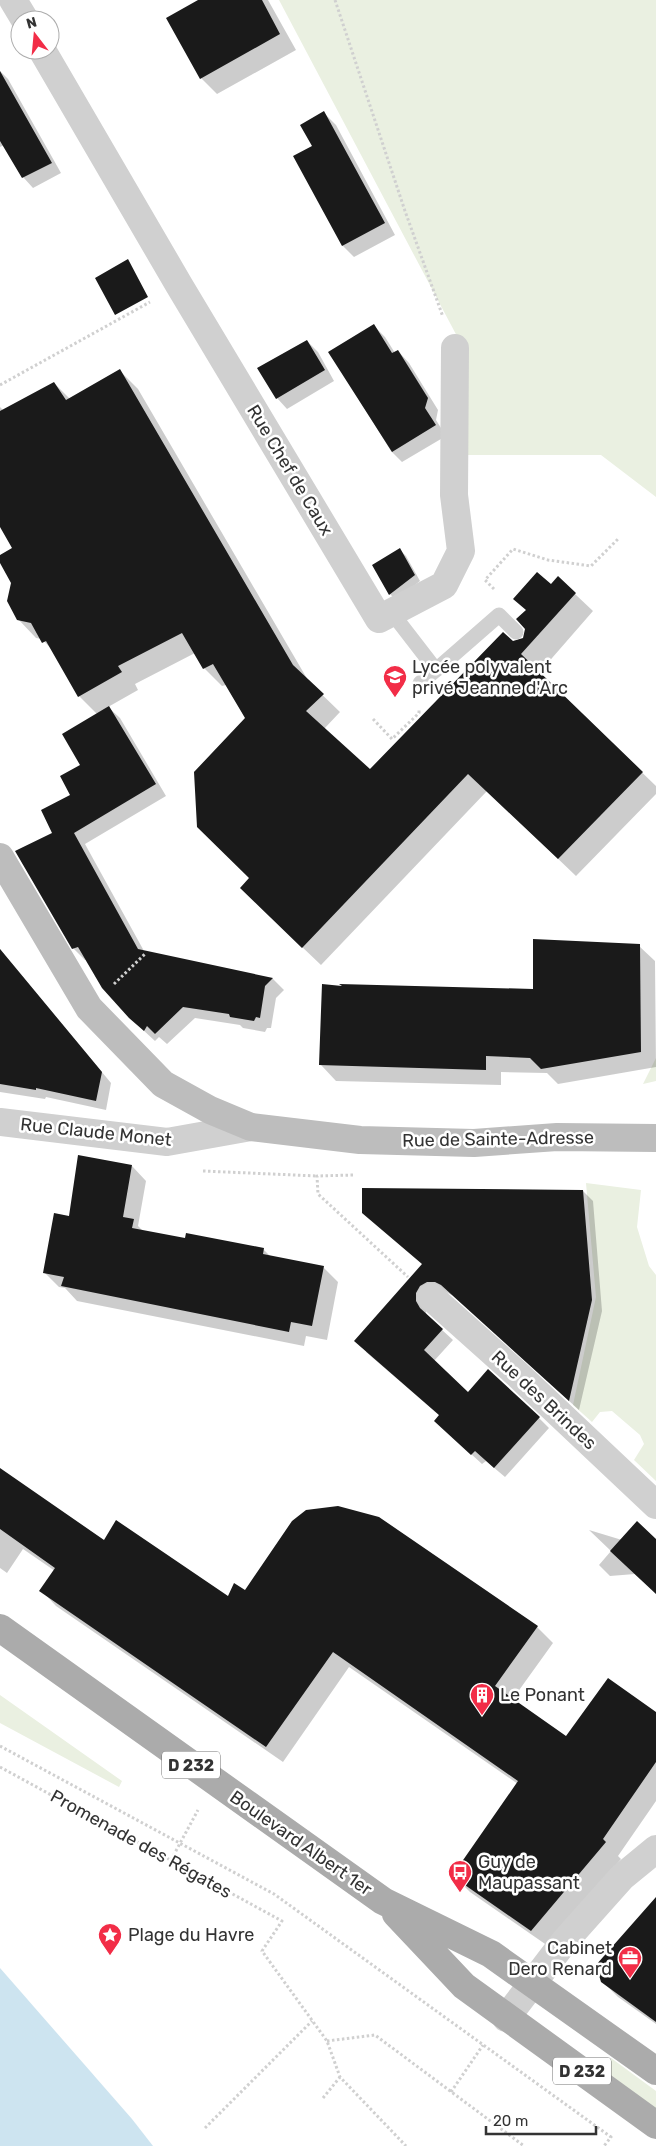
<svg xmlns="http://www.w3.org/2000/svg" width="656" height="2146" font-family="Rubik,sans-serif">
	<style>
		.green { fill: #eaf0e1 }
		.water { fill: #cde4f0 }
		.shadow { fill: #0003 }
		.building { fill: #1a1a1a }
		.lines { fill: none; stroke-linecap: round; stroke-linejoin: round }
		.path { stroke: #d0d0d0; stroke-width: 3; stroke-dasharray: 2.5 2.5; stroke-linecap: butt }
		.service { stroke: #d0d0d0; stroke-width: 15 }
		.minor { stroke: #d0d0d0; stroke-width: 28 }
		.secondary { stroke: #bdbdbd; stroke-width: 28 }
		.primary { stroke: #ababab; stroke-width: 28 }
		.labels { text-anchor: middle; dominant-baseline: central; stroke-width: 5; stroke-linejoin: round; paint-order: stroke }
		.shield { fill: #fff; stroke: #707070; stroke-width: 1 }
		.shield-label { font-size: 16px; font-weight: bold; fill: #333 }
		.street-label { font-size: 18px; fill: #333; stroke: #fff }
		.poi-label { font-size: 18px; fill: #333; stroke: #fff; text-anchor: start }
	</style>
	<rect width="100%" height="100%" fill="#fff"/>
	<path class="green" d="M279,0H656V497L601,455H465L459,340Z
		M656,1058V1081L643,1084Z
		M586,1183L641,1190L637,1227L649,1266L656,1275V1481L634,1460L644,1444L640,1435L612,1411L600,1412L592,1422L573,1405L596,1297Z
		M0,1695L122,1781L119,1787L0,1723Z
		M611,2058L656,2091V2109L602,2069Z"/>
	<path class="water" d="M0,1968L132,2119L153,2146H0Z"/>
	<path class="shadow" d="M201,0H268L296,50L217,94L201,78Z
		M0,71L8,79L61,173L33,188L23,177L4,145L0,147Z
		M324,113L336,125L395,235L354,257L343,246L295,157L313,147Z
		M374,326L385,337L395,353L398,351L409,363L438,410L436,420L446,436L402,462L391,451L330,353Z
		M307,341L318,352L334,381L287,409L277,398Z
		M120,371L138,389L309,682L340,712L324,729L370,771L513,642L524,639L551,585L575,594L593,611L539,673L656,786V794L576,876L487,791L321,965L259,906L251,878L246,719L226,685L222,686L204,668L195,653L135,684L138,690L108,707L120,718L166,796L85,844L144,951L273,979L284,990L276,998L271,1028H267L265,1032L243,1028L240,1025L195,1018L167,1044L159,1037L155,1041L142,1029L87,959L85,960L73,948L54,833L72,795L97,714L79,696L54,652L42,639L36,638L18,619L13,583L0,561V556L14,548L0,524V407L4,411L54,383L70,399Z
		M400,550L406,556L420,581L396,600L390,594L373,565Z
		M639,946L655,961L656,1067L558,1084L547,1073L501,1072V1085L336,1081L321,1065L345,988L534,990Z
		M0,949L111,1083L106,1110L46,1097L45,1099L0,1092Z
		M132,1166L146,1181L138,1226L144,1232L186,1240L263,1249L271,1257L323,1267L338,1282L327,1340L306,1336L304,1346L77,1301L65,1288L59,1287L44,1272L70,1217Z
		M583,1191L593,1201L602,1311L579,1410L453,1296L446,1292H438L426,1304V1313L429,1318L453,1340L434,1361L468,1394L539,1418L549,1428L505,1477L486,1461L482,1464L446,1431L440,1416L366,1352L423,1265Z
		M0,1469L105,1541L229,1598L245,1591L537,1627L553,1643L512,1700L567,1738L656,1713V1801L618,1856L621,1859L548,1946L470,1892L454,1876L518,1784L349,1667L283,1762L56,1606L41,1590L55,1571L23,1549L7,1573L0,1568Z
		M589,1530L622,1540L656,1541V1593L635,1574L610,1576L599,1565L611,1551Z
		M656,1899V2024L618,1997L602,1981Z"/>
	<path class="building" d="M198,0H262L280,34L200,79L166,18Z
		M0,71L52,163L22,178L0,141Z
		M324,111L385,223L342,246L293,156L312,146L300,125Z
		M128,259L148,297L115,315L95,278Z
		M374,324L392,353L398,350L428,398L425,408L436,425L392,452L328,352Z
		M307,340L325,370L276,399L257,368Z
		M120,369L293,665L324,694L306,711L370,769L503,632L513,641L523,638L525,629L516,619L526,610L513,599L537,572L551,584L558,576L576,593L521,654L643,772L558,859L468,774L302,948L240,888L249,878L197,827L194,772L245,718L213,664L203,669L182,633L118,666L122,672L78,697L46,641L42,643L31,623L17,620L7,601L11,583L0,563V555L12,548L0,527V411L54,382L66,400Z
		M400,548L415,575L389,595L372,565Z
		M109,706L156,784L74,833L138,949L273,978L265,986L260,1018L256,1017L254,1021L230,1017L229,1014L183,1007L155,1034L147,1026L144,1031L129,1018L102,988L78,947L72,949L15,851L52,833L41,810L70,795L60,776L80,765L62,734Z
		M533,939L640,944L641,1052L541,1069L530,1058L486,1056V1070L319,1065L322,984L342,986L339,984L533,989Z
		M0,949L102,1072L96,1101L36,1088V1090L0,1084Z
		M78,1155L132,1165L123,1217L134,1219L132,1228L185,1238L186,1233L264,1248L263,1254L324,1266L312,1326L291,1322L289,1332L61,1286L64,1277L43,1273L54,1213L69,1216Z
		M362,1188L583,1190L592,1300L569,1401L441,1285L435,1282H427L420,1286L416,1293V1301L420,1308L443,1329L424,1350L468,1392L488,1369L540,1417L494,1468L475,1451L471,1455L434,1421L439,1415L354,1341L422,1264L362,1213Z
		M0,1468L104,1540L116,1520L228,1596L234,1583L245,1590L292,1521L306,1510L338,1506L379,1517L538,1626L495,1686L566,1736L608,1678L656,1712V1762L603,1839L606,1842L531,1931L452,1876L518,1781L333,1652L266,1747L39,1591L55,1568L0,1529Z
		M637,1521L656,1539V1594L610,1551Z
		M656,1897V2022L601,1982L596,1965Z"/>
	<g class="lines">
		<path class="path" d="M335,0L405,211L443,317
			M0,385L150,302
			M494,589L485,580L513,549L548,560L591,566L618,539
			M373,719L392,739L419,713V709
			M114,984L146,953
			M203,1171L317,1176
			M353,1175L317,1176L318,1194L408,1277
			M0,1746L274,1894L611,2137L604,2146
			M0,1767L282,1921L262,1951L327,2041L340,2077L406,2146
			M171,1860L198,1810
			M327,2041L375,2035L524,2146
			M451,2092L483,2045
			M323,2098L340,2077
			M205,2128L312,2021"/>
		<path class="service" d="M392,613L436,670L499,615L516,632
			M420,683L436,670"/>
		<path class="minor" d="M13,0L25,20
			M42,50L179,285L379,619L444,585L461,551L454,495L455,348
			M0,1122L167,1142L251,1127
			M431,1297L516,1373L656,1505
			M506,2018L564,1942L622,1877L656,1849"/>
		<path class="secondary" d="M0,857L89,1008L163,1084L210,1110L251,1127L360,1140L474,1143L557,1137L656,1138"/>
		<path class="primary" d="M0,1628L383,1901L491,1954L656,2071
			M396,1914L464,1986L656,2125"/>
	</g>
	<defs>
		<g id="school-pin" transform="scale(1.25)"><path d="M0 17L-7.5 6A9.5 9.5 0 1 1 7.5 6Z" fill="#f22d47" stroke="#fff"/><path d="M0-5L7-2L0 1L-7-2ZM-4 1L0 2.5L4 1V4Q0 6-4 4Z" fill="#fff"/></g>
		<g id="building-pin" transform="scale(1.25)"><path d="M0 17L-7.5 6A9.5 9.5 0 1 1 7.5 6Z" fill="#f22d47" stroke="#fff"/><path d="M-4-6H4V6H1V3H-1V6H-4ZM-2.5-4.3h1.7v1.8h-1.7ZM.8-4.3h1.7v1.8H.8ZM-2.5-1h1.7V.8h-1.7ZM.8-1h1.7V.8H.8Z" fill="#fff"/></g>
		<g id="bus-pin" transform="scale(1.25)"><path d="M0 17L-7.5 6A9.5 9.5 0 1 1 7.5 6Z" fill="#f22d47" stroke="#fff"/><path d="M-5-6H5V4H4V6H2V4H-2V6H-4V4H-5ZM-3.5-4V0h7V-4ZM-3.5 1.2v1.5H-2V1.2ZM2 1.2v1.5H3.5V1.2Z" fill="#fff"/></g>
		<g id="sight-pin" transform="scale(1.25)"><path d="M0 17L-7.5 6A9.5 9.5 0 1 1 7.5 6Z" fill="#f22d47" stroke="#fff"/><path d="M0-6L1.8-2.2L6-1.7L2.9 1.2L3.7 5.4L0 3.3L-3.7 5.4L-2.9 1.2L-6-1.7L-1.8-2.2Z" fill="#fff"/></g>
		<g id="office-pin" transform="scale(1.25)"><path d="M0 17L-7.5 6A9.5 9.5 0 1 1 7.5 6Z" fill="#f22d47" stroke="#fff"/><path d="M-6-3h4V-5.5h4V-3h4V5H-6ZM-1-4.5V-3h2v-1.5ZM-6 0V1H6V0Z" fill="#fff"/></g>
	</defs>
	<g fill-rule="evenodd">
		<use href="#school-pin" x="395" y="677"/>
		<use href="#building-pin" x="482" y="1695"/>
		<use href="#bus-pin" x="460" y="1872"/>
		<use href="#sight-pin" x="110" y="1935"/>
		<use href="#office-pin" x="630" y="1958"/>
	</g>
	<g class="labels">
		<g class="shield">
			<rect x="162" y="1751.5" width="58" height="27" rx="4"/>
			<rect x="553" y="2057.5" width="58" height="27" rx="4"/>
		</g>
		<g class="shield-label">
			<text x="191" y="1765">D 232</text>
			<text x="582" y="2071">D 232</text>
		</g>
		<g class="street-label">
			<text transform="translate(290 470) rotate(59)">Rue Chef de Caux</text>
			<text transform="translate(96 1132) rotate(6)">Rue Claude Monet</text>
			<text transform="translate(498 1139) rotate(-1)">Rue de Sainte-Adresse</text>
			<text transform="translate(544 1400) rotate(43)">Rue des Brindes</text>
			<text transform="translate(301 1843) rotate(35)">Boulevard Albert 1er</text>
			<text transform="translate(141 1844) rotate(29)">Promenade des Régates</text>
		</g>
		<g class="poi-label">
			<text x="412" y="667">Lycée polyvalent<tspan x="412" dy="21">privé Jeanne d'Arc</tspan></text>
			<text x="500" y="1695">Le Ponant</text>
			<text x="478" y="1862">Guy de<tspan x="478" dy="21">Maupassant</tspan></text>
			<text x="128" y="1935">Plage du Havre</text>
			<text x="612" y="1948" text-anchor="end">Cabinet<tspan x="612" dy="21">Dero Renard</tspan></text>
		</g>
	</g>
	<g transform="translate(35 35) rotate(344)"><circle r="24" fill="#ffffff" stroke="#adadad"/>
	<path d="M0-4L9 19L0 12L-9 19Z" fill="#f22d47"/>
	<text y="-8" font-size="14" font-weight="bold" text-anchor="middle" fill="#333333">N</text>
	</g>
	<path d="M486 2126v8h110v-8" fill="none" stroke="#333333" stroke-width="2.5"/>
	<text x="493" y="2126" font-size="15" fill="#333333" stroke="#ffffff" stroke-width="4" paint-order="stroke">20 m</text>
</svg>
